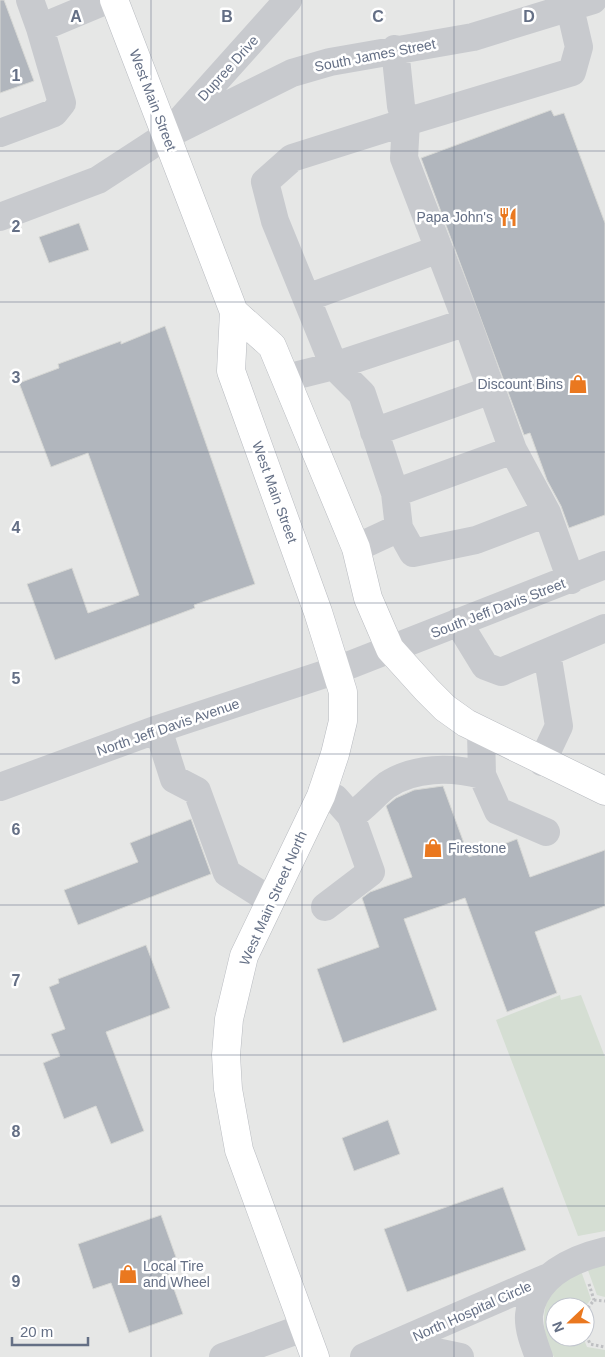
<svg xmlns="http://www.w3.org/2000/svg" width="605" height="1357" font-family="Arial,sans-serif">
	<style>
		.built { fill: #e6e7e6; fill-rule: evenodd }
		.green { fill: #d5ded3 }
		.building { fill: #b1b6bd; stroke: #d7d8d5 }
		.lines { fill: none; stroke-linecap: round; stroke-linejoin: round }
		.major-casing { stroke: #b8bbc0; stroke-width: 29 }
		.path { stroke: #bfc0c3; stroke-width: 3; stroke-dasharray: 2.5 2.5; stroke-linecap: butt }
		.minor { stroke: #c8cace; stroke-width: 28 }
		.major { stroke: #fff; stroke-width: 28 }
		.grid { fill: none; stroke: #646f85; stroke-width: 1; stroke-opacity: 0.55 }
		.labels { text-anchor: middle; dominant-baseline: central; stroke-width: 5; stroke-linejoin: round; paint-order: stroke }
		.street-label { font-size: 14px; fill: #646f85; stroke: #fff }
		.poi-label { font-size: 14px; fill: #646f85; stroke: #fff; text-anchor: end }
		.grid-label { font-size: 16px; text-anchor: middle; font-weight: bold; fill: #646f85; stroke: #fff; stroke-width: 5; stroke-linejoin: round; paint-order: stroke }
	</style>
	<rect width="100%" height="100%" fill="#f6f6f3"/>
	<path class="built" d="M0,0H605V1357H0ZM555,1307H585V1337H555Z"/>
	<path class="green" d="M560,995L561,1000L581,995L605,1057V1231L578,1236L496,1020Z
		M605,1262V1297L597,1295L586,1265Z
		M580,1268L591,1299L585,1307H555V1337H583L587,1347L605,1350V1357H554C541,1336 539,1303 558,1284C564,1278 572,1273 580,1268Z"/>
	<path class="building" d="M0,0H4L34,81L0,93Z
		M551,110L554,116L564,113L605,223V515L569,528L561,506L547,480L530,433L524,435L421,158Z
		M79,223L89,250L49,263L39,237Z
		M165,326L255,584L194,605L195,608L55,660L27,584L72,568L88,613L139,595L88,453L51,467L19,383L59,368L58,364L121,341V344Z
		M443,786L469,857L517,839L530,877L605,850V906L535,932L557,993L507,1012L465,898L404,919L437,1010L343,1043L317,969L379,947L362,898L370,892L412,877L386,806L396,798L414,790Z
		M191,819L211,874L78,925L64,890L138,862L130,843Z
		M146,945L170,1008L106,1032L144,1131L111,1144L96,1106L64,1119L43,1063L60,1056L51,1034L65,1029L49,987L59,983L58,979Z
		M388,1120L400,1154L354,1171L342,1138Z
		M503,1187L526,1250L407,1292L384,1229Z
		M161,1215L177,1260L165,1264L183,1314L129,1333L111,1283L93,1289L78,1244Z"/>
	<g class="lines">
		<g class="major-casing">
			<path id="major" d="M114,0L234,312L231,371L318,612L343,692V721L335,754L321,796L244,956L229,1019L226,1055L228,1089L239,1150L315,1357
				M234,312L272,346L356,548L368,598L390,649L427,690L445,708L466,723L605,791"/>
		</g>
		<path class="path" d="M589,1284L594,1300
			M585,1312L594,1300L605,1301
			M585,1331L590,1344L605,1347"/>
		<path class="minor" d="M30,0L40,28
			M395,49L401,106L406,122L292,158L265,182L275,221L334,366L467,322L513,450L547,513
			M176,125L288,0
			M0,133L54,113L62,103L40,28L107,0
			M0,217L98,180L167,135L292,73L330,62L473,37L593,0
			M307,298L439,249
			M467,322L404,158L406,122L572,72L579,47L570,8
			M286,378L334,366L362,394L395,493L399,528L356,548
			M374,432L491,390
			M395,493L513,450
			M399,528L413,553L476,540L547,513L571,580
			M458,622L485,666L501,672L605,628
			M158,729L174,779L197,791L227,873L270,900
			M542,762L559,726L547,653
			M482,775L498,811L546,832
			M0,787L158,729L337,670L605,565
			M322,791L335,798L351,816C365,807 374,795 387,785C414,767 451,767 482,775L481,732
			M325,907L371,872L351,816
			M398,1344L460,1357
			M223,1357L303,1328
			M364,1357L546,1278
			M539,1357C534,1344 528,1329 529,1315C534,1276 572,1259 605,1251"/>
		<use href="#major" class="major"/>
	</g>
	<path class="grid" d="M151,0V1357M302,0V1357M454,0V1357M0,151H605M0,302H605M0,452H605M0,603H605M0,754H605M0,905H605M0,1055H605M0,1206H605"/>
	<defs>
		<g id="restaurant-bare" transform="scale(1.5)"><path d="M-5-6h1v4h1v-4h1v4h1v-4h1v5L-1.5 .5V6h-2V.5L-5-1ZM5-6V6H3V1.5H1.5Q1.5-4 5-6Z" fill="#ea781f" stroke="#fff" stroke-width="2.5" paint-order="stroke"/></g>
		<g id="shop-bare" transform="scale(1.5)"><path d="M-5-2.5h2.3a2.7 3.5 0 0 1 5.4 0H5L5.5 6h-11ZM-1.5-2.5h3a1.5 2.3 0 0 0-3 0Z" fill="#ea781f" stroke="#fff" stroke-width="2.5" paint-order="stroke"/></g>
	</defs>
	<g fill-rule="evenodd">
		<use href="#restaurant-bare" x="508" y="217"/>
		<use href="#shop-bare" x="578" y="384"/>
		<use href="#shop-bare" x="433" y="848"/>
		<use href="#shop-bare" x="128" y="1274"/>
	</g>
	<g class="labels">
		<g class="street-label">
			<text transform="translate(375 55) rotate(-11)">South James Street</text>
			<text transform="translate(228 68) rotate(-48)">Dupree Drive</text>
			<text transform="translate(153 100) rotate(69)">West Main Street</text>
			<text transform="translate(275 492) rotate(70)">West Main Street</text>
			<text transform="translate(498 608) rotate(-21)">South Jeff Davis Street</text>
			<text transform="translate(168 727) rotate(-19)">North Jeff Davis Avenue</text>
			<text transform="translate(273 898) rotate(-66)">West Main Street North</text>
			<text transform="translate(472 1311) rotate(-24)">North Hospital Circle</text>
		</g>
		<g class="poi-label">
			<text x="493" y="217">Papa John's</text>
			<text x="563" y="384">Discount Bins</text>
			<text x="448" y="848" text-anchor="start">Firestone</text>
			<text x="143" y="1266" text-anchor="start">Local Tire<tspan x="143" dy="16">and Wheel</tspan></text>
		</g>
	</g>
	<g class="grid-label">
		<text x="76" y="22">A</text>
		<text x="227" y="22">B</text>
		<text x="378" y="22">C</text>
		<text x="529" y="22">D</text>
		<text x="16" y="81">1</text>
		<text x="16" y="232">2</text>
		<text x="16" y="383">3</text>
		<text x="16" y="533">4</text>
		<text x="16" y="684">5</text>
		<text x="16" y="835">6</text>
		<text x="16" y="986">7</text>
		<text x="16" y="1137">8</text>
		<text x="16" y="1287">9</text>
	</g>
	<g transform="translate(570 1322) rotate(248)"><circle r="24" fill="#ffffff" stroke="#c1c5ce"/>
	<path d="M0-4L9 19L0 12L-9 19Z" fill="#ea781f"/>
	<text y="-8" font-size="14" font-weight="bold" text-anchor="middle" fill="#646f85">N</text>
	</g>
	<path d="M12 1337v8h76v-8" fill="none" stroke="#646f85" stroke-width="2.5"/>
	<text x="20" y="1337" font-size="15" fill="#646f85" stroke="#ffffff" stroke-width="4" paint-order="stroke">20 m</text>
</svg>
